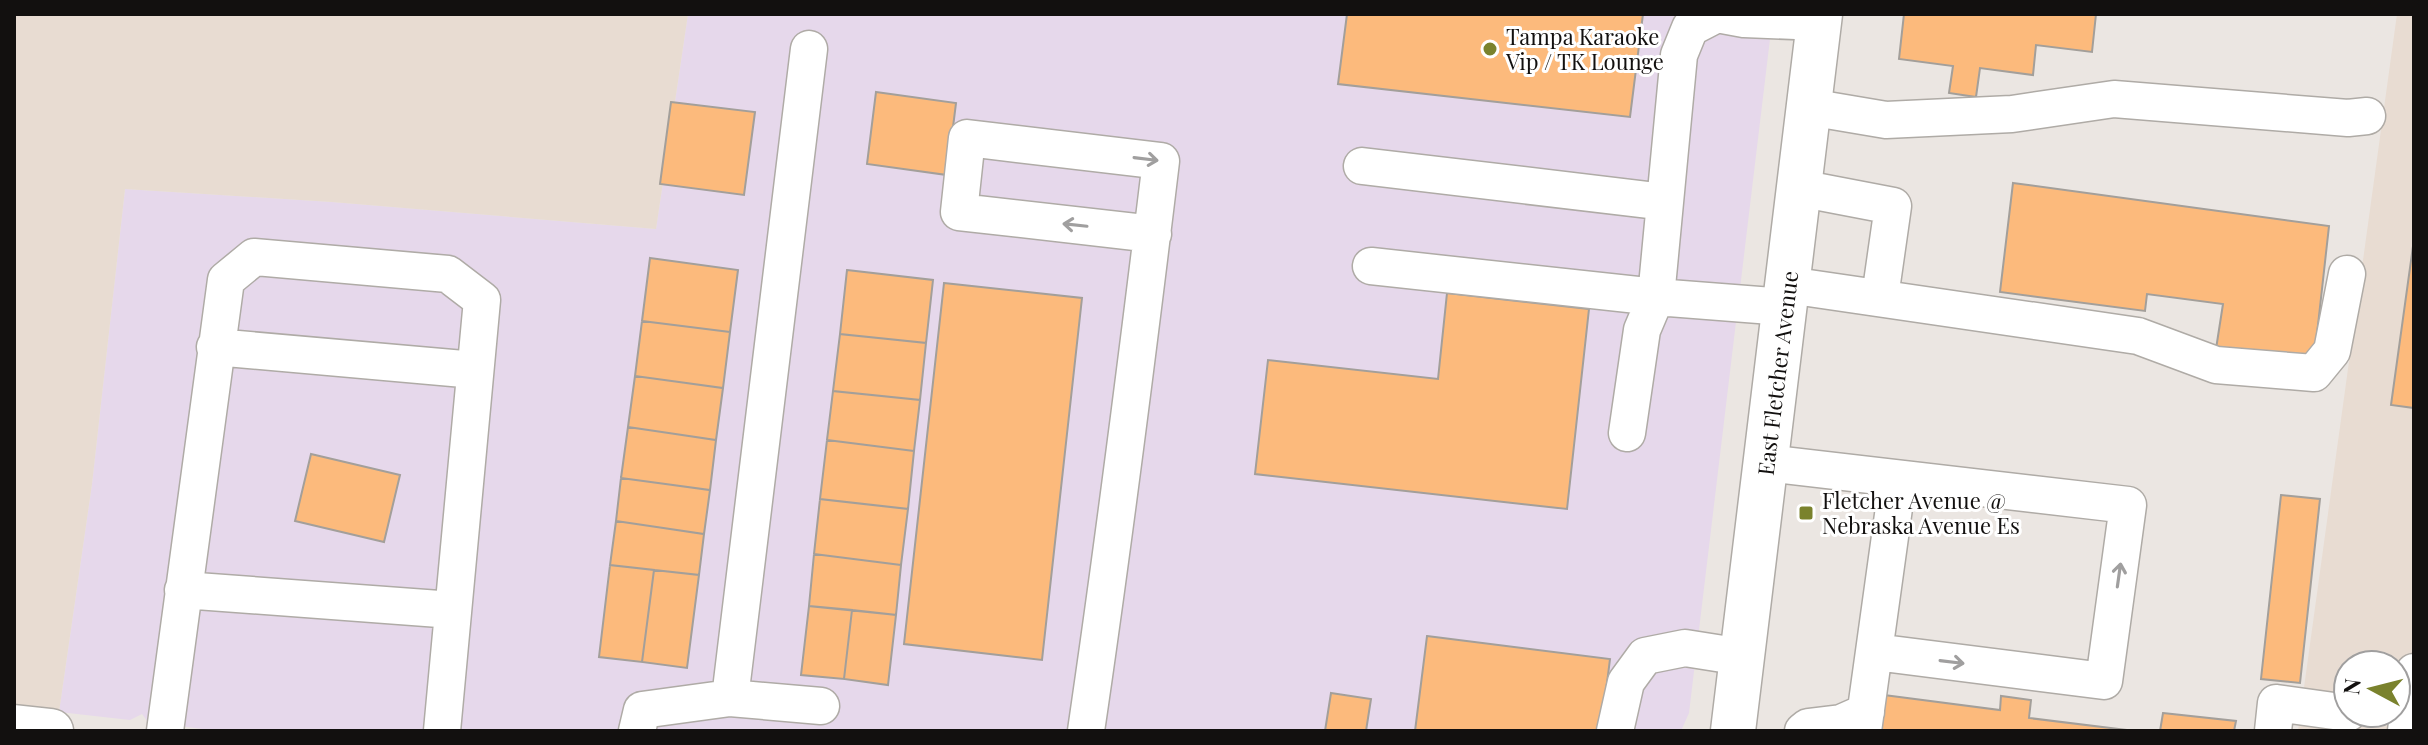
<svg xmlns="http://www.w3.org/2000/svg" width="2428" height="745" font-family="'Playfair Display',serif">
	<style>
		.commercial { fill: #e6d8eb }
		.built { fill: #e8dcd2; fill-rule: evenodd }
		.building { fill: #fcba7c; stroke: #a39f9a; stroke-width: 2 }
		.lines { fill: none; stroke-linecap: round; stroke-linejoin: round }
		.minor-casing { stroke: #afaba6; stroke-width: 39 }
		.major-casing { stroke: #afaba6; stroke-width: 47 }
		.minor { stroke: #fff; stroke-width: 36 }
		.major { stroke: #fff; stroke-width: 44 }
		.oneway { stroke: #a09f9f }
		.poi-dot { fill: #7a822d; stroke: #fff; stroke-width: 3 }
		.labels { text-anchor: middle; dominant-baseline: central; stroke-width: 6; stroke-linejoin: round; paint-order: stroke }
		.poi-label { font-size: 22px; fill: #12100f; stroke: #fff; text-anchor: start }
		.street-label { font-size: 22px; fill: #12100f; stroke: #fff }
	</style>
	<rect width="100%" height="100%" fill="#ebe6e2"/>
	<path class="commercial" d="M688,14H1773L1689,713L1681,731H218L148,722L142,714L130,720L59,712L92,484L125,189L332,202L656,229Z"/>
	<path class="built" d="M14,14H688L656,229L332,202L125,189L92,484L59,712L14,707Z
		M2397,14H2414V731H2298ZM2348,665H2396V713H2348Z"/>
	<path class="building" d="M1347,14H1643L1630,117L1338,84Z
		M1904,14H2096L2092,52L2036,45L2033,75L1980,68L1976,97L1949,93L1953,66L1899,59Z
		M876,92L956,103L947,175L867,164Z
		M671,102L755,112L744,195L660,184Z
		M2013,183L2329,226L2314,361L2216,349L2223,304L2147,294L2145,311L2000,292Z
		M2414,239V408L2391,405Z
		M650,258L738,270L730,332L642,321Z
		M847,270L933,280L926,343L840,334Z
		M944,283L1082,298L1042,660L904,644Z
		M1447,293L1589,309L1567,509L1255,474L1268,360L1438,379Z
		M642,321L730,332L723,388L635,376Z
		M840,334L926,343L920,400L833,391Z
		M635,376L723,388L716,440L628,427Z
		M833,391L920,400L914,451L827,440Z
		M628,427L716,440L710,490L621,478Z
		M827,440L914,451L908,509L820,499Z
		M311,454L400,475L384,542L295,521Z
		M621,478L710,490L704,534L616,521Z
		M2281,495L2320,499L2300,683L2261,679Z
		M820,499L908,509L901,565L814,554Z
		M616,521L704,534L699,575L610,565Z
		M814,554L901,565L896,615L809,606Z
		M610,565L654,570L642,662L599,657Z
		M654,570L699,575L687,668L642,662Z
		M809,606L852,610L844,679L801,675Z
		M852,610L896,615L888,685L844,679Z
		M1427,636L1610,659L1601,731H1415Z
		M1331,693L1371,699L1366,731H1325Z
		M1884,695L2000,710L2001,696L2031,700L2029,718L2135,731H1880Z
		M2163,713L2236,721L2234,731H2160Z"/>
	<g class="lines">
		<g class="minor-casing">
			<path id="minor" d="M1809,107L1886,120L2012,114L2114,99L2348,118L2367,116
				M1362,166L1665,202
				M1799,188L1893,206L1880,297
				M1371,266L1656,297L1642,330L1627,433
				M1788,285L2138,336L2216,365L2314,373L2332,351L2347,274
				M1785,307L1656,297L1679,55L1690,28L1717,14L1744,19L1819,22
				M215,347L475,370
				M1766,463L2128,505L2104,681L1875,652
				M183,590L453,610
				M730,698L809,49
				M165,731L226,280L254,257L448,274L482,300L442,731
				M637,731L642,710L730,698L821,706
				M1086,731C1114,541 1138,351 1161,161L967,138L959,212L1153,234
				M1615,731L1626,682L1645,656L1685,648L1742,657
				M1803,731L1808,727L1841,723L1866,712
				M1863,731L1898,479
				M2273,731L2276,703L2348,713
				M2406,731L2414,672"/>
		</g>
		<g class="major-casing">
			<path id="major" d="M14,727L51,731
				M1733,731L1820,14"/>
		</g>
		<use href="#minor" class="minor"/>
		<use href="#major" class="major"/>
	</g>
	<defs><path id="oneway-shaft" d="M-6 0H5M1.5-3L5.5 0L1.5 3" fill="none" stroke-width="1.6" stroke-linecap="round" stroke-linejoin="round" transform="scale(2)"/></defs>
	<g class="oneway">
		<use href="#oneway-shaft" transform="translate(1146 159) rotate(7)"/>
		<use href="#oneway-shaft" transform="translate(1075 225) rotate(-174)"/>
		<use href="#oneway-shaft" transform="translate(2119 575) rotate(-82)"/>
		<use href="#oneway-shaft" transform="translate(1952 662) rotate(7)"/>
	</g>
	<g class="poi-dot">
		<circle cx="1490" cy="49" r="8"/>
		<rect x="1798" y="505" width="16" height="16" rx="4"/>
	</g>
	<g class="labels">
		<g class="poi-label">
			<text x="1506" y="36">Tampa Karaoke<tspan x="1506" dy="25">Vip / TK Lounge</tspan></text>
			<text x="1822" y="500">Fletcher Avenue @<tspan x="1822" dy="25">Nebraska Avenue Es</tspan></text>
		</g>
		<g class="street-label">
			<text transform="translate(1777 373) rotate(-83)">East Fletcher Avenue</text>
		</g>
	</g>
	<rect width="2428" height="745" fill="none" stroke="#12100f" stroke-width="32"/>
	<g transform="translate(2372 689) rotate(277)"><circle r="38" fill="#ffffff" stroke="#a09f9f" stroke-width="2"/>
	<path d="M0-6L14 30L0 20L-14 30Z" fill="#7a822d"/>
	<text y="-12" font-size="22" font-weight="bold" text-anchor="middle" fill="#12100f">N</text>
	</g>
</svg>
